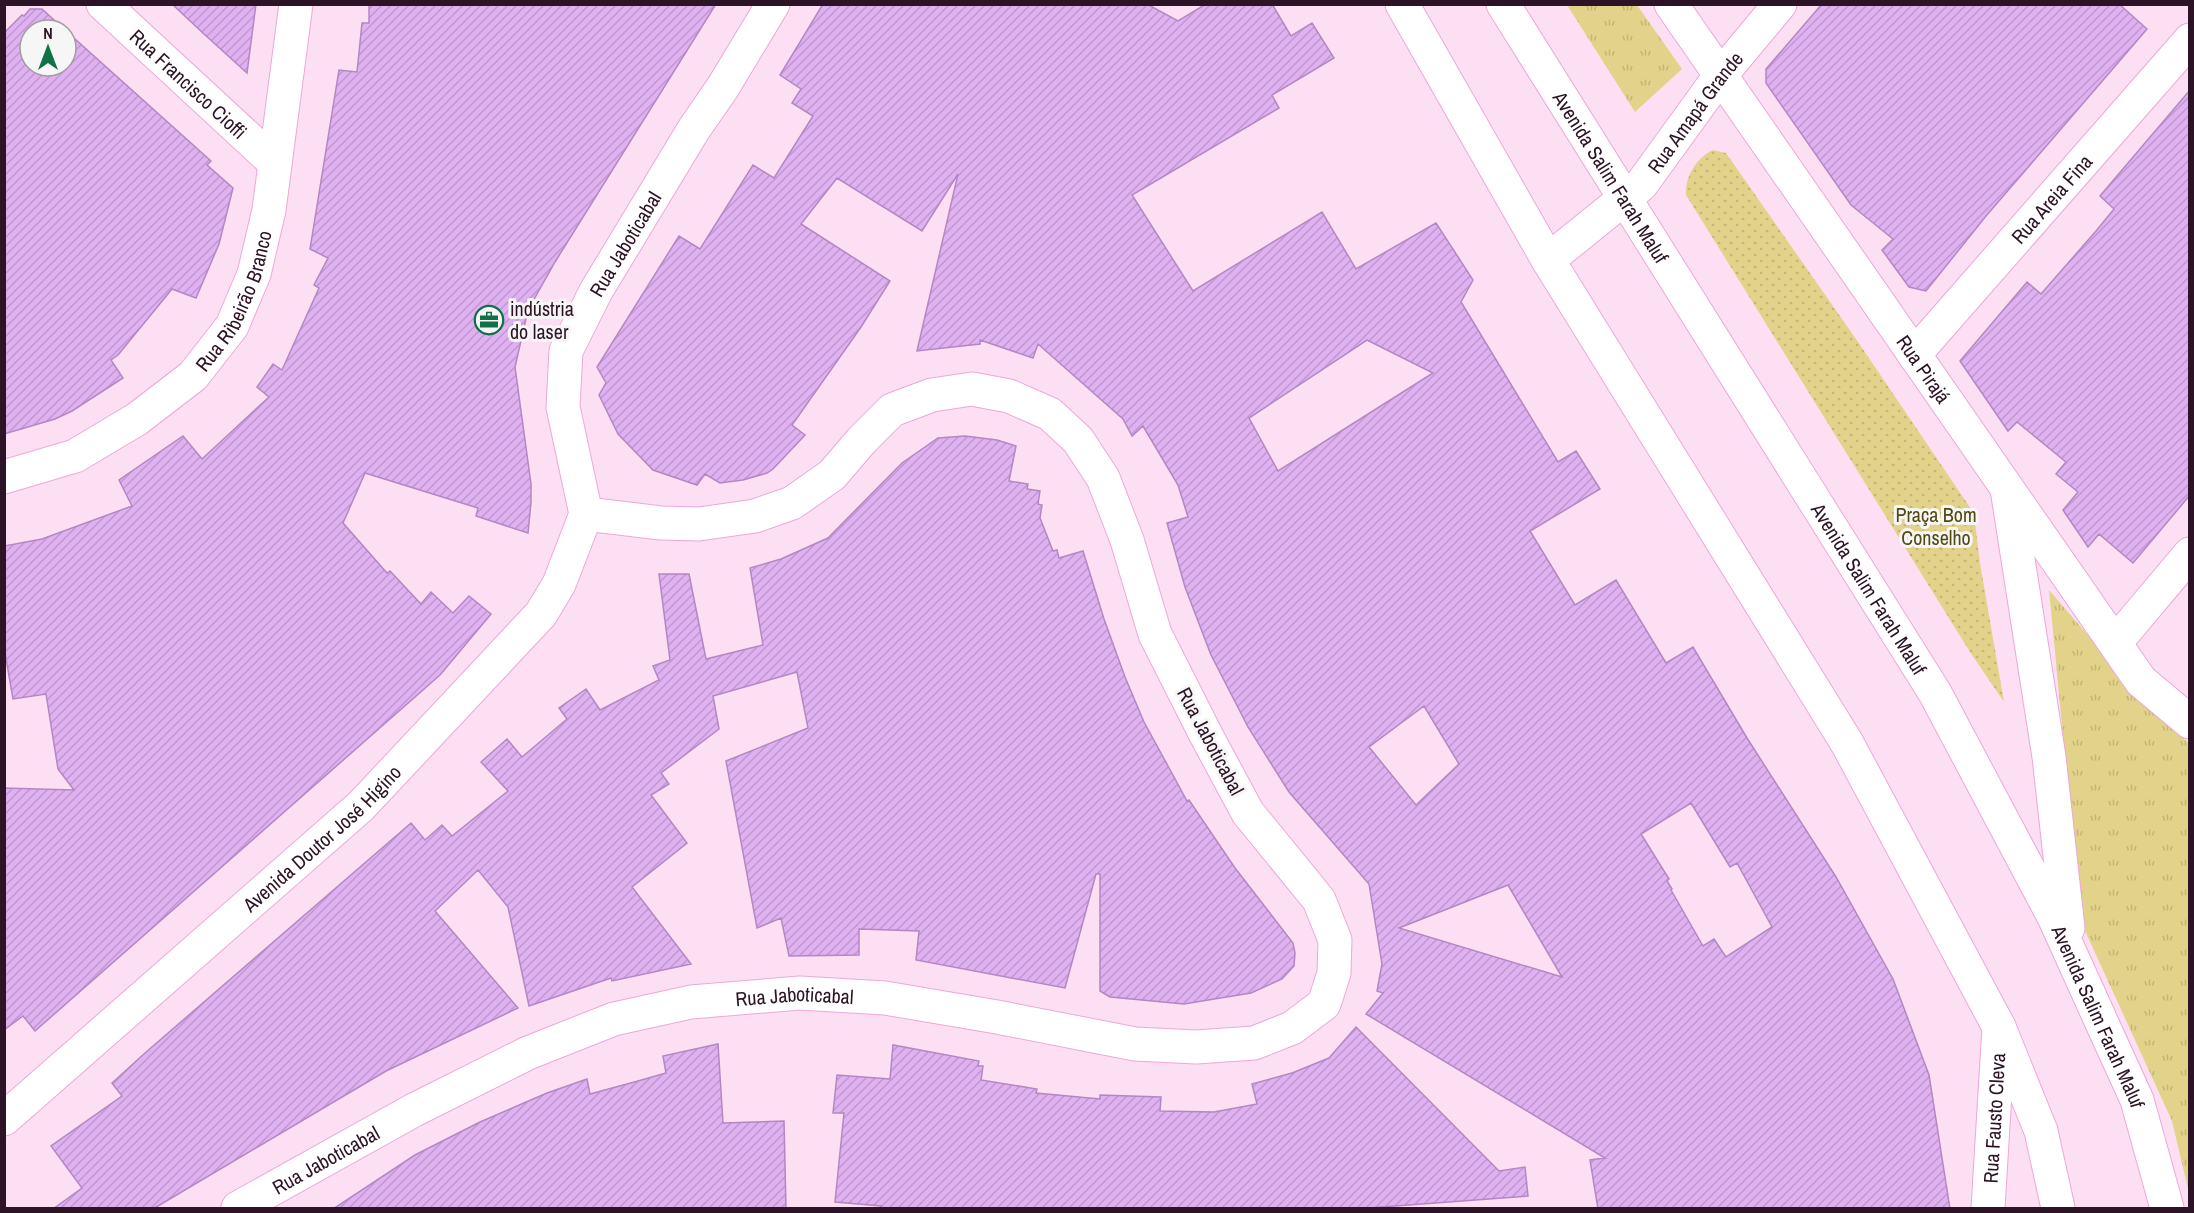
<svg xmlns="http://www.w3.org/2000/svg" width="2194" height="1213" font-family="'Archivo Narrow',sans-serif">
	<style>
		.grass { fill: url(#grass-tufts) }
		.park { fill: url(#park-dots) }
		.building { fill: url(#building-hatch); stroke: #b486c3; stroke-width: 1.5; fill-rule: evenodd }
		.lines { fill: none; stroke-linecap: round; stroke-linejoin: round }
		.minor-casing { stroke: #eca8d9; stroke-width: 35 }
		.highway-casing { stroke: #eca8d9; stroke-width: 35 }
		.minor { stroke: #fff; stroke-width: 33 }
		.highway { stroke: #fff; stroke-width: 33 }
		.labels { text-anchor: middle; dominant-baseline: central; stroke-width: 6; stroke-linejoin: round; paint-order: stroke }
		.street-label { font-size: 20px; fill: #2c1325; stroke: #f6f6f6 }
		.poi-label { font-size: 20px; fill: #2c1325; stroke: #f6f6f6; text-anchor: start }
		.park-label { font-size: 20px; fill: #544910; stroke: #f6f6f6 }
	</style>
	<defs>
		<pattern id="grass-tufts" width="24" height="20" patternUnits="userSpaceOnUse" patternTransform="scale(1.5)"><rect width="24" height="20" fill="#e3d38a"/><path d="M3 7l-1-3M5 7V3M7 7l1-3M15 17l-1-3M17 17v-4M19 17l1-3" fill="none" stroke="#c3b477"/></pattern>
		<pattern id="park-dots" width="8" height="8" patternUnits="userSpaceOnUse" patternTransform="scale(1.5)"><rect width="8" height="8" fill="#e3d38a"/><path d="M2 2h.1M6 6h.1" fill="none" stroke="#c3b477" stroke-width="1.8" stroke-linecap="round"/></pattern>
		<pattern id="building-hatch" width="6" height="6" patternUnits="userSpaceOnUse" patternTransform="scale(1.5)"><rect width="6" height="6" fill="#e0b1f0"/><path d="M-1 1l2-2M0 6l6-6M5 7l2-2" fill="none" stroke="#c097ce"/></pattern>
	</defs>
	<rect width="100%" height="100%" fill="#fcdff3"/>
	<path class="grass" d="M1567,5H1637L1682,69L1635,112Z
		M2049,590L2118,670L2189,744V1193L2172,1121L2081,922Z"/>
	<path class="park" d="M1713,150L1726,153L1856,339L1971,509L1975,523L1980,563L2004,702L1970,652L1686,195C1685,177 1696,158 1713,150Z"/>
	<path class="building" d="M172,4H256L247,73L204,34Z
		M369,4H716L555,262L528,310L515,367L531,484V502L528,533L476,516L478,508L365,473L343,523L387,573L390,571L421,604L431,592L453,613L469,596L491,614L440,675L35,1031L23,1016L4,1030V788L74,790L58,769L46,694L13,699L4,647V546L42,539L132,506L119,480L183,436L202,459L269,397L257,387L273,364L282,370L319,288L314,285L328,258L310,249L339,70L357,72L362,23H369Z
		M823,4H1147L1178,21L1206,4H1272L1291,36L1312,23L1334,58L1272,95L1279,108L1132,195L1193,291L1322,212L1356,269L1436,223L1473,280L1461,302L1558,462L1576,451L1600,489L1530,531L1575,605L1616,580L1666,663L1693,647L1747,738L1836,877L1893,979L1929,1075L1950,1209H1598L1590,1160L1605,1158L1366,1014L1383,993L1377,991L1382,964L1369,884L1289,792L1248,727L1211,655L1185,587L1167,523L1188,517L1178,485L1143,426L1132,436L1123,419L1038,344L1033,358L980,340V344L917,351L958,174L922,231L837,178L801,224L890,281L861,327L792,425L805,435L773,469L767,473L743,480L720,483L705,474L697,485L653,470L618,434L599,395L606,383L597,367L679,236L700,249L753,165L774,178L813,116L792,103L801,89L780,75ZM1367,340L1433,373L1278,471L1249,418ZM1424,706L1459,764L1416,805L1369,747ZM1691,803L1730,867L1737,863L1772,927L1726,957L1714,939L1703,946L1671,890L1672,889L1667,881L1669,879L1641,834ZM1508,885L1562,977L1399,928Z
		M1822,4H2119L2147,29L1986,216L1926,291L1909,287L1882,250L1893,239L1851,205L1766,83V69Z
		M30,9H42L65,30H30V66H66V31L211,161L207,165L233,188L219,244L196,298L172,289L118,355L111,360L123,378L72,411L55,419L4,434V33L22,15L24,16Z
		M2190,90V495L2133,563L2099,534L2088,547L2063,510L2078,492L2056,474L2066,462L2017,422L2008,431L1960,361L2027,282L2041,294L2096,231L2114,209L2100,196Z
		M965,436L997,440L1016,446L1009,481L1028,484L1027,489L1040,491L1038,504L1042,505L1040,518L1053,551L1057,550L1059,558L1083,551L1104,619L1125,677L1144,722L1168,766L1187,801L1189,800L1235,868L1293,943L1295,953L1294,966L1282,979L1251,993L1184,1004L1110,997L1100,991V874H1096L1065,988L916,960L919,931L859,929V955L789,956L781,918L757,928L726,761L808,728L797,672L713,696L719,729L661,773L669,784L651,795L687,843L632,887L691,964L612,981L611,978L529,1006L508,907L478,870L435,911L518,1008L386,1071L153,1209H53L82,1188L51,1146L122,1096L112,1083L145,1053L411,823L425,840L442,825L452,836L508,791L481,762L507,739L522,757L567,719L559,708L586,689L600,710L659,680L653,666L670,660L659,574H689L706,659L763,645L750,568L781,559L828,538L902,463L938,438Z
		M1356,1027L1499,1171L1525,1167L1528,1196L1355,1209H880L881,1206L835,1202L844,1113H833L837,1075L890,1079L893,1045L979,1061L978,1066H983L981,1080L1037,1089L1036,1093L1100,1099V1095L1161,1097L1160,1111L1214,1112L1257,1104L1252,1084L1292,1073L1329,1058Z
		M718,1044L723,1123L784,1121L786,1209H333L415,1155L480,1122L547,1093L587,1079L590,1094L638,1081L666,1073L663,1056Z"/>
	<g class="lines">
		<g class="minor-casing">
			<g id="minor">
				<path id="s1" d="M103,4L275,163"/>
				<path id="s2" d="M1671,4L2141,681L2190,722"/>
				<path id="s3" d="M1548,260L1641,185L1720,76L1780,4"/>
				<path id="s4" d="M1914,355L2190,40"/>
				<path id="s5" d="M4,477L75,456L137,419L193,376L232,326L254,274L269,210L296,4"/>
				<path id="s6" d="M586,514L563,407L566,351L596,291L694,129L723,87L773,4"/>
				<path d="M2115,643L2190,554"/>
				<path id="s7" d="M4,1119L361,806L541,614L559,584L586,514"/>
				<path id="s8" d="M238,1208L414,1110L528,1053L614,1019L691,1002L800,993L885,998L997,1017L1135,1044L1196,1047L1254,1043L1292,1028L1324,1004L1334,973L1335,940L1319,900L1248,813L1206,735L1155,634L1127,540L1103,478L1078,440L1050,414L1009,396L972,389L932,395L892,410L862,440L832,475L792,503L755,516L699,524L661,523L586,514"/>
				<path id="s9" d="M1988,1208L1999,1027"/>
			</g>
		</g>
		<g class="highway-casing">
			<g id="highway">
				<path d="M1402,4L1548,260L1847,743L1999,1027L2041,1131L2058,1208"/>
				<path id="s10" d="M1503,4L1935,693L2054,917L2106,1032L2137,1100L2167,1208"/>
				<path d="M2007,489L2049,757L2068,928"/>
			</g>
		</g>
		<use href="#minor" class="minor"/>
		<use href="#highway" class="highway"/>
	</g>
	<defs>
		<g id="office-ring" transform="scale(1.5)"><circle r="9.5" fill="#f6f6f6" stroke="#117045" stroke-width="1.5"/><path d="M-6-3h4V-5.5h4V-3h4V5H-6ZM-1-4.5V-3h2v-1.5ZM-6 0V1H6V0Z" fill="#117045"/></g>
	</defs>
	<g fill-rule="evenodd">
		<use href="#office-ring" x="489" y="320"/>
	</g>
	<g class="labels">
		<g class="street-label">
			<text stroke="none"><textPath href="#s1" startOffset="117">Rua Francisco Cioffi</textPath></text>
			<text stroke="none"><textPath href="#s3" startOffset="210">Rua Amapá Grande</textPath></text>
			<text stroke="none"><textPath href="#s10" startOffset="204">Avenida Salim Farah Maluf</textPath></text>
			<text stroke="none"><textPath href="#s4" startOffset="208">Rua Areia Fina</textPath></text>
			<text stroke="none"><textPath href="#s6" startOffset="288">Rua Jaboticabal</textPath></text>
			<text stroke="none"><textPath href="#s5" startOffset="304">Rua Ribeirão Branco</textPath></text>
			<text stroke="none"><textPath href="#s2" startOffset="444">Rua Pirajá</textPath></text>
			<text stroke="none"><textPath href="#s10" startOffset="690">Avenida Salim Farah Maluf</textPath></text>
			<text transform="translate(1211 741) rotate(62)">Rua Jaboticabal</text>
			<text stroke="none"><textPath href="#s7" startOffset="424">Avenida Doutor José Higino</textPath></text>
			<text stroke="none"><textPath href="#s8" startOffset="604">Rua Jaboticabal</textPath></text>
			<text stroke="none"><textPath href="#s10" startOffset="1176">Avenida Salim Farah Maluf</textPath></text>
			<text stroke="none"><textPath href="#s9" startOffset="90">Rua Fausto Cleva</textPath></text>
			<text stroke="none"><textPath href="#s8" startOffset="100">Rua Jaboticabal</textPath></text>
		</g>
		<g class="poi-label">
			<text x="510" y="308">indústria<tspan x="510" dy="23">do laser</tspan></text>
		</g>
		<g class="park-label">
			<text x="1936" y="514">Praça Bom<tspan x="1936" dy="23">Conselho</tspan></text>
		</g>
	</g>
	<rect width="2194" height="1213" fill="none" stroke="#2c1325" stroke-width="12"/>
	<g transform="translate(48 48)"><circle r="28" fill="#f6f6f6" stroke="#a59ba2" stroke-width="1.5"/>
	<path d="M0-4.5L10 22L0 15L-10 22Z" fill="#117045"/>
	<text y="-9" font-size="16" font-weight="bold" text-anchor="middle" fill="#2c1325">N</text>
	</g>
</svg>
